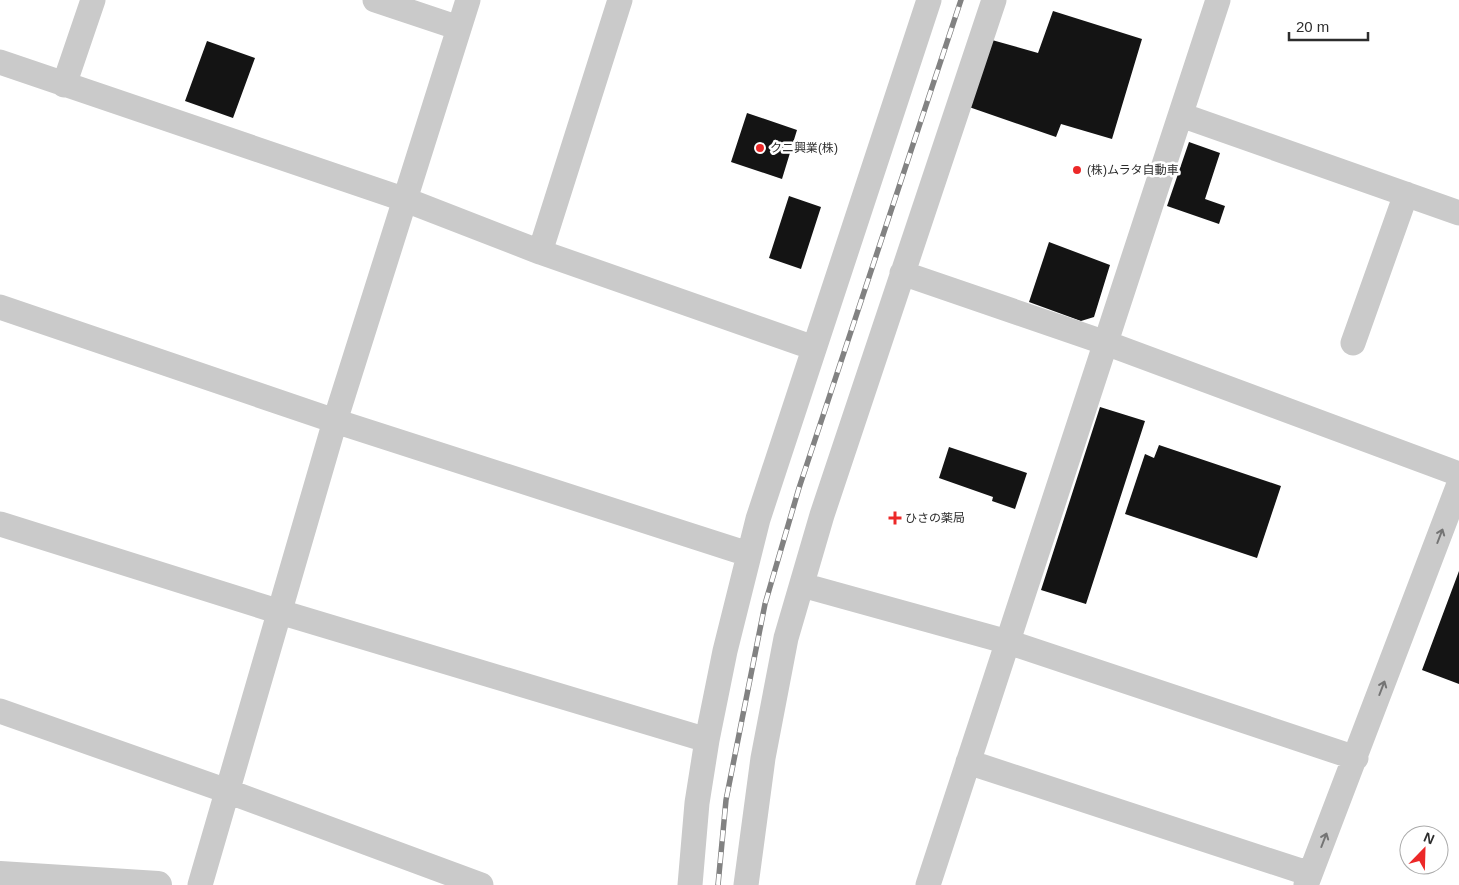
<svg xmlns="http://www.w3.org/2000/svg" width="1459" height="885" font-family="Arial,'Noto Sans JP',sans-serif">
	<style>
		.building { fill: #141414 }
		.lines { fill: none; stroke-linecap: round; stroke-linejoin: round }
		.minor { stroke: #cacaca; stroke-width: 25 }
		.tertiary { stroke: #cacaca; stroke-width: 28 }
		.rail-casing { stroke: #828282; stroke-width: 5.5 }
		.rail { stroke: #fff; stroke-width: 4; stroke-dasharray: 11; stroke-linecap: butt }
		.oneway { stroke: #747474 }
		.poi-dot { fill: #ec2828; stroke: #fff; stroke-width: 2 }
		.labels { text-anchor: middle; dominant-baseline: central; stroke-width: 5; stroke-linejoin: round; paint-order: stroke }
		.poi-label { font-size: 12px; fill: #2d2d2d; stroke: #fff; text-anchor: start }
	</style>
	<rect width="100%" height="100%" fill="#fff"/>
	<path class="building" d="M1053,11L1142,39L1112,139L1061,124L1056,137L969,107L992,40L1038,53Z
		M207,41L255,58L233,118L185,101Z
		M747,113L797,130L782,179L731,162Z
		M1189,142L1220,153L1205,199L1225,206L1219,224L1167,206Z
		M789,196L821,207L801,269L769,258Z
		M1049,242L1110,265L1094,317L1081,321L1029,302Z
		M1100,407L1145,421L1086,604L1041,590Z
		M1159,445L1281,486L1257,558L1125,514L1145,454L1154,458Z
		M949,447L1027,473L1015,509L992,501L993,497L939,478Z
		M1459,571V684L1422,670Z"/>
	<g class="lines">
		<path class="minor" d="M375,0L459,28
			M0,62L406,200L540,252L814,348
			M64,85L93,0
			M1181,115L1459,213
			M540,252L620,0
			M902,273L1106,343L1459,474
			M0,307L335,421L748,554
			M1353,343L1406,194
			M0,524L280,612L707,740
			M802,585L1008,642L1356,758
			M0,711L227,791L481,885
			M968,762L1310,874
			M200,885L335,421L468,0
			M690,885L697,803L707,740L725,651L758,519L929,0
			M746,885L763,758L786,638L822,515L994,0
			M928,885L1218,0
			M1306,885L1459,484"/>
		<path class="tertiary" d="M0,875L158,885"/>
		<g class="rail-casing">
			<path id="rail" d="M718,885L726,800L765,604L799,488L961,0"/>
		</g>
		<use href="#rail" class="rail"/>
	</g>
	<defs><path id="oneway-shaft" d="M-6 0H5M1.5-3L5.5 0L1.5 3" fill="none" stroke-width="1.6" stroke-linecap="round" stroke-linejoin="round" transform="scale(1.25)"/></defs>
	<g class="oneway">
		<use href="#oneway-shaft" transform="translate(1440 536) rotate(-69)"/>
		<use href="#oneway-shaft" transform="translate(1382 688) rotate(-69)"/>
		<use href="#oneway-shaft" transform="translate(1324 840) rotate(-69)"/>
	</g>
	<g class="poi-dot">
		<circle cx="760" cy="148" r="5"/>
		<circle cx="1077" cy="170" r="5"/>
		<path d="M892.5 510.5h5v5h5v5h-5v5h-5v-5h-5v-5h5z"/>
	</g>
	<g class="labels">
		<g class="poi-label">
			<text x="770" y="148">クニ興業(株)</text>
			<text x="1087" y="170">(株)ムラタ自動車</text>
			<text x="905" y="518">ひさの薬局</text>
		</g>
	</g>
	<g transform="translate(1424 850) rotate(23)"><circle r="24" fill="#ffffff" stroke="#ababab"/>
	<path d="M0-4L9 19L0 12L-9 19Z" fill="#ec2828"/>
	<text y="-8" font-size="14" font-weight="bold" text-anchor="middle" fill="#2d2d2d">N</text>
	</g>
	<path d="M1289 32v8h79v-8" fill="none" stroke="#2d2d2d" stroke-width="2.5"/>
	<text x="1296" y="32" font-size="15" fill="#2d2d2d" stroke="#ffffff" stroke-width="4" paint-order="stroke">20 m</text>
</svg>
